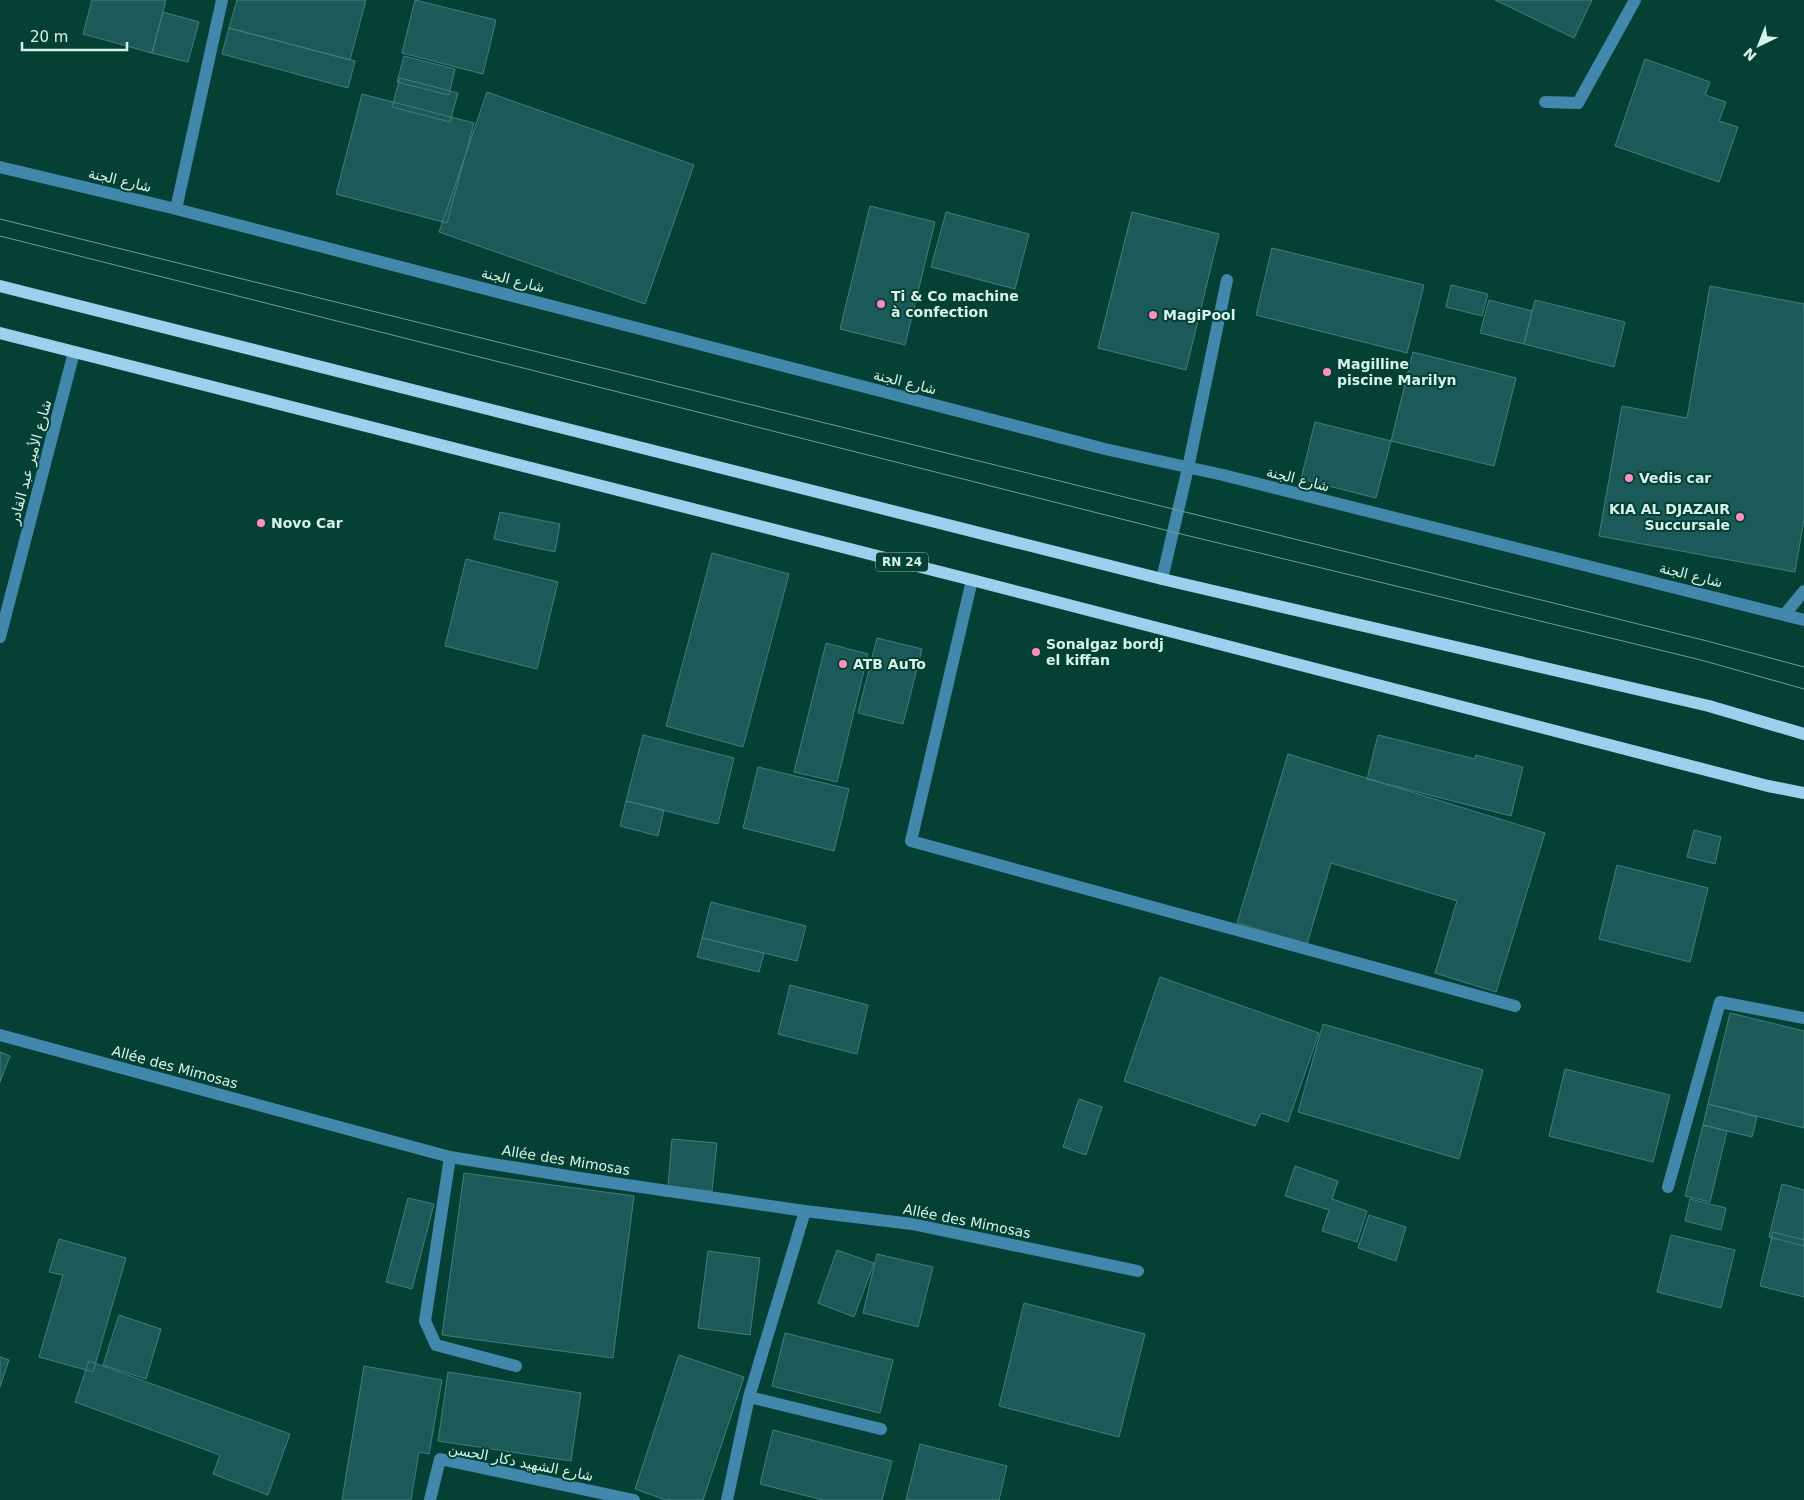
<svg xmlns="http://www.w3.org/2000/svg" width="1804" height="1500" font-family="'DejaVu Sans',Cairo,sans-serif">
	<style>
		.building { fill: #1c5a5a; stroke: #437e7d }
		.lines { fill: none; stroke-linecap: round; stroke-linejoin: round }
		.minor { stroke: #4288ad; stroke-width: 12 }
		.major { stroke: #9cd0ee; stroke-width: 12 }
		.tram { stroke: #729e93; stroke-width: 1 }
		.poi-dot { fill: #fe8ebd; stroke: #044134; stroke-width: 2 }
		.labels { text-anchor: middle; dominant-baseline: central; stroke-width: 4; stroke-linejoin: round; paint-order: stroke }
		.shield { fill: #044134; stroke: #98bdb3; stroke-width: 1 }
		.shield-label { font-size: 12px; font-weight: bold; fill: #d7f2ea }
		.street-label { font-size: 14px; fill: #d7f2ea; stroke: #044134 }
		.poi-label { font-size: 14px; font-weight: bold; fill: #d7f2ea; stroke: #044134; text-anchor: start }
	</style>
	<rect width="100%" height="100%" fill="#044134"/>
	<path class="building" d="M92,0H166L152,53L83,34Z
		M237,0H366L350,60L229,28Z
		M415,0L496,20L483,74L402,53Z
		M1495,0H1592L1574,38Z
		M163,12L199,22L188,62L152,53Z
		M229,28L355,61L348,88L222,54Z
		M404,56L455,69L449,95L397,82Z
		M1645,59L1710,82L1705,95L1726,102L1719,121L1738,127L1719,182L1615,146Z
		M400,78L458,93L450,122L392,107Z
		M487,92L694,165L645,304L439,232Z
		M362,94L474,123L447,223L336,194Z
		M870,206L935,222L905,345L840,329Z
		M946,212L1029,234L1015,289L931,267Z
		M1132,212L1219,234L1186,370L1098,348Z
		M1272,248L1424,285L1407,353L1256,315Z
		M1451,285L1488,294L1482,316L1446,307Z
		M1710,286L1804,304V519L1795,572L1599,536L1622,406L1687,418Z
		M1489,300L1532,311L1524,344L1480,333Z
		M1535,300L1625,322L1614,367L1524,344Z
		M1413,352L1516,378L1494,466L1391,441Z
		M1315,422L1391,441L1376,498L1301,479Z
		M500,512L560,524L555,552L494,539Z
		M712,553L789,574L743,747L666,726Z
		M466,559L558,582L537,669L445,646Z
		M877,638L922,649L903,724L858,713Z
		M826,643L868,654L837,782L794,772Z
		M643,735L734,758L718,824L626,801Z
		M1378,735L1475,759L1476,755L1523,767L1511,816L1367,779Z
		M1288,754L1545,833L1496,992L1435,973L1457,901L1331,863L1307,944L1237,923Z
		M758,767L849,789L834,851L743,828Z
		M626,801L664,810L658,836L620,826Z
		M1694,830L1721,837L1715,864L1687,857Z
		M1617,865L1708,888L1690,962L1599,939Z
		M711,902L806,926L797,961L702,938Z
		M702,938L764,953L759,972L697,957Z
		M1160,977L1319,1033L1288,1122L1261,1113L1255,1126L1124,1081Z
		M790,985L868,1005L857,1054L778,1034Z
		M1730,1013L1804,1031V1128L1708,1104Z
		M1323,1024L1483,1070L1459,1159L1298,1112Z
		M0,1052L10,1056L0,1082Z
		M1565,1069L1670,1095L1653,1162L1549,1136Z
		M1079,1099L1102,1107L1086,1155L1063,1147Z
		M1708,1104L1757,1117L1752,1137L1703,1125Z
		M1703,1125L1727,1131L1710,1202L1685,1196Z
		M672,1139L717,1143L712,1191L668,1187Z
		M1295,1166L1338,1181L1332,1199L1367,1211L1357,1242L1322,1231L1329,1210L1285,1196Z
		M464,1173L634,1196L613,1358L442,1335Z
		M1782,1184L1804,1190V1246L1769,1237Z
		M408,1198L434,1204L412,1289L386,1282Z
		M1690,1199L1726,1208L1721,1230L1685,1221Z
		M1369,1215L1406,1227L1396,1261L1358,1248Z
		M1773,1232L1804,1240V1297L1760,1286Z
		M1671,1235L1735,1250L1721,1308L1657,1292Z
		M59,1239L126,1258L93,1372L39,1357L63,1275L49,1272Z
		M837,1250L874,1263L854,1317L818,1303Z
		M708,1251L760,1258L750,1335L698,1328Z
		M877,1254L933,1267L918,1327L863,1313Z
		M1024,1303L1145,1334L1119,1437L999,1406Z
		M119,1315L161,1329L146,1379L103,1365Z
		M785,1333L893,1360L880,1413L772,1386Z
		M679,1355L744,1377L703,1500H666L635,1489Z
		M0,1357L9,1360L0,1387Z
		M89,1361L290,1434L268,1495L213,1474L220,1455L75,1402Z
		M364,1366L442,1380L429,1454L419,1452L411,1500H342Z
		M448,1372L581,1393L571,1461L438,1441Z
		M773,1430L892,1461L882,1500H823L760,1484Z
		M920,1444L1007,1466L999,1500H906Z"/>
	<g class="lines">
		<path class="minor" d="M1545,102L1578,103L1635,0
			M0,167L176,209L1105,449L1223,475L1804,620
			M176,209L222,0
			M1162,579L1188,468L1227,280
			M972,580L911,841L1515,1006
			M1785,614L1804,591
			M0,637L74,352
			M0,1035L450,1157L586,1179L805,1211L912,1224L1138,1271
			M450,1157L425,1321L436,1345L516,1366
			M1668,1187L1720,1002L1804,1018
			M749,1397L881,1429
			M430,1500L440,1459L634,1500
			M727,1500L749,1397L805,1211"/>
		<path class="major" d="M0,286L1162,579L1709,706L1804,734
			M0,333L972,580L1768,786L1804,793"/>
		<path class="tram" d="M0,219L1707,641L1804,667
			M0,236L1173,532L1701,660L1804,689"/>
	</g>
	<g class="poi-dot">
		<circle cx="881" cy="304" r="5"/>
		<circle cx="1153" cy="315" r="5"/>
		<circle cx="1327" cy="372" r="5"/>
		<circle cx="1629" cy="478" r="5"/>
		<circle cx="1740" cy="517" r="5"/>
		<circle cx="261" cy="523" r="5"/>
		<circle cx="1036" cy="652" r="5"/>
		<circle cx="843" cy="664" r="5"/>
	</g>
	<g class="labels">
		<rect class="shield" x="876" y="552.5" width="52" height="19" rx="4"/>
		<g class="shield-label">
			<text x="902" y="562">RN 24</text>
		</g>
		<g class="street-label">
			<text transform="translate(120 180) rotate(13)">شارع الجنة</text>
			<text transform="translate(513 280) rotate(14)">شارع الجنة</text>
			<text transform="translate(905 382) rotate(14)">شارع الجنة</text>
			<text transform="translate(30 462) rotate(-75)">شارع الأمير عبد القادر</text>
			<text transform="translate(1298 479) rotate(14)">شارع الجنة</text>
			<text transform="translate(1691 575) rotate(14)">شارع الجنة</text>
			<text transform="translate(175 1067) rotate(15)">Allée des Mimosas</text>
			<text transform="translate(566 1160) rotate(9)">Allée des Mimosas</text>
			<text transform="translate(967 1221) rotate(11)">Allée des Mimosas</text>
			<text transform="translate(521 1462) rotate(11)">شارع الشهيد دكار الحسن</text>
		</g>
		<g class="poi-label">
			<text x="891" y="296">Ti &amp; Co machine<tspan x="891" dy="16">à confection</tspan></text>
			<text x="1163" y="315">MagiPool</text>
			<text x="1337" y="364">Magilline<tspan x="1337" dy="16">piscine Marilyn</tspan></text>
			<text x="1639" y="478">Vedis car</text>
			<text x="1730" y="509" text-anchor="end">KIA AL DJAZAIR<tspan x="1730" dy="16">Succursale</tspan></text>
			<text x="271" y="523">Novo Car</text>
			<text x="1046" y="644">Sonalgaz bordj<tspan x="1046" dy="16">el kiffan</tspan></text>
			<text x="853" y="664">ATB AuTo</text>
		</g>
	</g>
	<g transform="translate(1759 45) rotate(223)" stroke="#044134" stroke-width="4" paint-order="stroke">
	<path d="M0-4L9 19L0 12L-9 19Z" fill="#d7f2ea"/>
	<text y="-8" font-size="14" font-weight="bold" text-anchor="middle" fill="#d7f2ea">N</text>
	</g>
	<path d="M22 42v8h105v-8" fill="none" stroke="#d7f2ea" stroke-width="2.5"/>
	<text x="30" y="42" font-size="15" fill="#d7f2ea" stroke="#044134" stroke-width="4" paint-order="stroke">20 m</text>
</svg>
